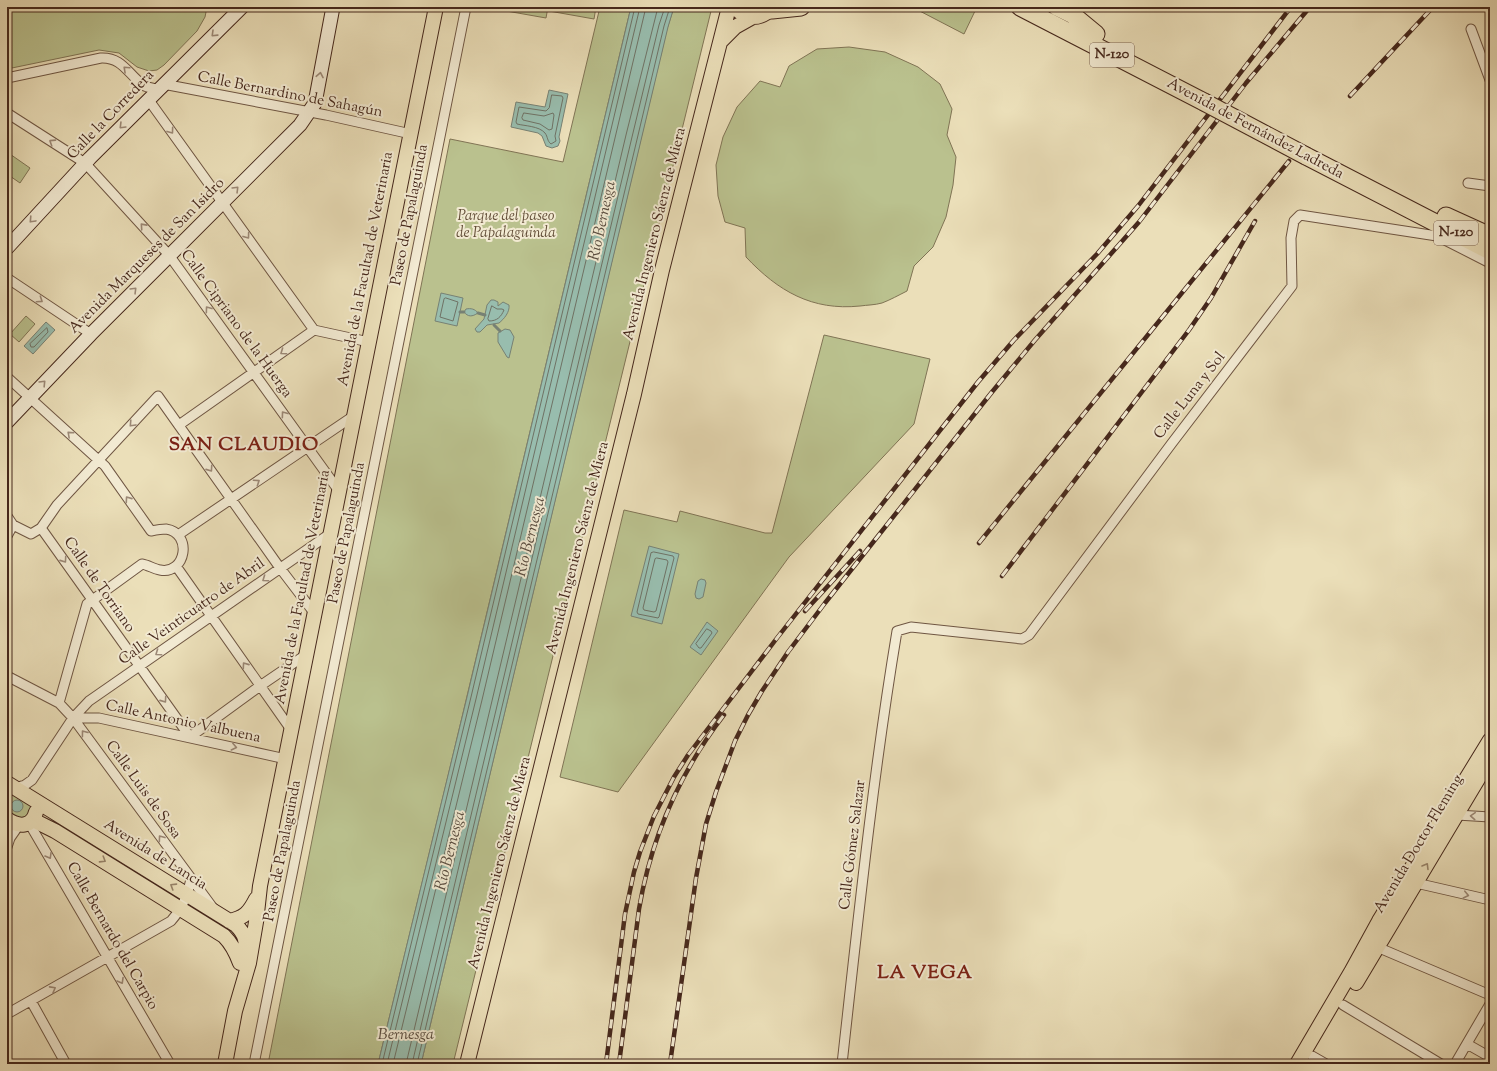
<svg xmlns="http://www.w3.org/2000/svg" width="1497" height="1071" font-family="'Sorts Mill Goudy',serif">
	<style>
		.green { fill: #bac18e; stroke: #807455 }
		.water { fill: #98bdae; stroke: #778174 }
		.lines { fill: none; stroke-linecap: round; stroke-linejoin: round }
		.shore { stroke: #6f7265; stroke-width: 1 }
		.stream { stroke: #778174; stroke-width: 3 }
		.street-casing { stroke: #6f5643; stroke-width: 11 }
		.secondary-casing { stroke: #46281c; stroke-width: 15 }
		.primary-casing { stroke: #46281c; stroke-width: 16 }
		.highway-casing { stroke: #46281c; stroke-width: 19 }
		.street { stroke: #f2ead2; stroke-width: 9 }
		.secondary { stroke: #f2ead2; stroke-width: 13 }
		.primary { stroke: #ebdfb9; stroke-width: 14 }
		.highway { stroke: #ebdfb9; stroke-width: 17 }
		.rail-casing { stroke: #46281c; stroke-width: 4.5 }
		.rail { stroke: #f2ead2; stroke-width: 3; stroke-dasharray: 9; stroke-linecap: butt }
		.highway-bridge-casing { stroke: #46281c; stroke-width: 19; stroke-linecap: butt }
		.highway-bridge { stroke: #ebdfb9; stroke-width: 17 }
		.oneway { stroke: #9c8977 }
		.oneway2 { stroke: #98846a }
		.labels { text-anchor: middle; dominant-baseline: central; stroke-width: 4; stroke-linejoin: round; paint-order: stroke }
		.shield { fill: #f2ead2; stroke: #7a6253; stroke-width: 1 }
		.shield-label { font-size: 14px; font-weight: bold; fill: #46281c }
		.street-label { font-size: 15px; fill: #46281c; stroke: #f2ead2 }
		.park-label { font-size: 15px; font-style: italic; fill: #634e38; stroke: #f2ead2 }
		.water-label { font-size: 16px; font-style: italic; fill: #5a4d40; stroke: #f2ead2 }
		.district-label { font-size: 19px; font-weight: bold; letter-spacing: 1px; fill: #7a1f14; stroke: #f2ead2 }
	</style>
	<rect width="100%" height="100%" fill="#ebdfb9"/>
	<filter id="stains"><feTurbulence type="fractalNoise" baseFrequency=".005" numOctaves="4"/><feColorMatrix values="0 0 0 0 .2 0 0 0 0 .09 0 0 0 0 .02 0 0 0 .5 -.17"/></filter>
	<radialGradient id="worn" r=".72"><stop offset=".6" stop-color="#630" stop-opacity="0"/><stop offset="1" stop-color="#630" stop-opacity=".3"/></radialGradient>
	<path class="green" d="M7,7H207L205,17L197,31L164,65L157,70L149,71L137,67L119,53L99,50L7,69Z
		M496,7H548L546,18L495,9Z
		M550,7H596L594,19L549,11Z
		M600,7H631L448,776L378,1064H268L450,139L563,162Z
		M674,7H712L453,1064H421L667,29Z
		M912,7H975V11L964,34Z
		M849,47L885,52L918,67L940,84L952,109L947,135L956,157L953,185L946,217L933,247L914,266L907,291C899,295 890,300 882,303C875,305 867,305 860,306C812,311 778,291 746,257L745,228L725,222L718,196L716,165L723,137L737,107L760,81L780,87L789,66L817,49Z
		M7,152L30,168L20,183L7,174Z
		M26,316L35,324L19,342L10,334Z
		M824,335L930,359L914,424L789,557L618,792L560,777L624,510L677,522L680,511L765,533H772Z
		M11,794L30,803L31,810L27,817L16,818L7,812V796Z"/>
	<path class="water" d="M631,7H674L668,27L421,1064H378L467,697Z
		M549,90L568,94L559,137L560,141L558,146L552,148L546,146L542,136L538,133L511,127L516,102L545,107Z
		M441,293L463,298L457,326L435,321Z
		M491,300H494L498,302V306L503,302L509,305C510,312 504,319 499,323L487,325L480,332H477L475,329L484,319L487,305Z
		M466,309C471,308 475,309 478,313C472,317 468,317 464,312Z
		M46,322L55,330L33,354L24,346Z
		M505,329L510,330L514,337L509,358L507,357L498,342V333Z
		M649,546L679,554L662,624L631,616Z
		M701,579L705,580L706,583L703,597L699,599L696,598L695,594L698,581Z
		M707,622L718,631L701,655L690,647Z
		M11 806a6 6 0 1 1 12 0a6 6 0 1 1-12 0Z"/>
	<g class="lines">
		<path class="shore" d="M552,95L562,96L563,98L555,136L556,141L551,144C547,141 548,137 545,133C539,126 525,126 517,124L516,122L519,107L546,111L549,108Z
			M524,113L544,116L553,113L554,115L552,129L549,130L540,124L523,120L522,118Z
			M446,298L458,302L453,321L440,317L444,299Z
			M492,306L497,309H502L504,310C501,317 497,321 489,321L488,319Z
			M47,328L48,332L34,347H31L30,344Z
			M654,552L673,556L674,558L659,617L658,618L638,614L637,612L651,553Z
			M657,558L667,560L668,562L656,611L654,612L644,610L643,608L655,559Z
			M707,629L711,631L712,633L701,648H699L696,644Z
			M382,1064L471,697L635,7
			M387,1064L476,699L640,7
			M393,1064L482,700L646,7
			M406,1064L626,135L658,7
			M412,1064L632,137L659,25L665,7
			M417,1064L664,26L670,7"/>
		<path class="stream" d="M460,312H464
			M478,313L485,315
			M494,325L500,331"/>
		<g class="street-casing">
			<path id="street" d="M1471,29L1490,80
				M7,78L101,58C122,57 128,74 143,85C147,88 153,88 158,89
				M163,84L326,115L411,134
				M148,99L314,330L369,342
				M7,113L85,163L169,255L339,491
				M1468,183L1490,186
				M7,278L91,334
				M7,377L105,466L151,531C156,530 161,529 166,529C193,533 186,575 160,570C154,569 148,565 142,564L87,604L59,703
				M179,425L314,330
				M7,516L13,525L31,534L41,528L57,505L158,396L280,568L315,614
				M41,528L190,737L260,686L307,654
				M178,535L355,415
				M7,536L13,525
				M176,566L292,731
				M7,676L59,703L73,718L213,908
				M73,718H99L286,759
				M15,788L25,785L32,780L73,718L89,701L331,533
				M1457,815L1490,817
				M29,823L170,1064
				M7,847L10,838L19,825
				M1416,883L1490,900
				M1377,947L1490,995
				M31,1001L66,1064
				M1343,1005L1441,1064
				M7,1014L171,921C182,909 188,895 191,879
				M1467,1044L1490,1057
				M1312,1056L1326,1064
				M254,1064L466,7
				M842,1064C858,920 873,775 897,631L911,627L1022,639L1029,635L1172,443L1292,286L1291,238L1294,221L1300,215L1437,236L1490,263
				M1455,1064L1490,1004"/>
		</g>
		<g class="secondary-casing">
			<path id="secondary" d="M7,248L90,158L242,7
				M7,422L91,334L300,125L315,103L333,7"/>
		</g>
		<g class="primary-casing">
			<path id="primary" d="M735,7C743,18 755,20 766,13C770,11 772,11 773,7
				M721,41L735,27L751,18
				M7,783L236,925C245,934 247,941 245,953
				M7,819C18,827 32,828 36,812
				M33,820L55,831L224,936C232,944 236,952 240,963
				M229,921C244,918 249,913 256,899
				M1356,983L1490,759
				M225,1064L235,1011L249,963L256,922L260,886L436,7
				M467,1064L634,394L662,270L729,7
				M1297,1064L1351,972L1379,921L1490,740"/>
		</g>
		<g class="highway-casing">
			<path id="highway" d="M1020,7L1204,102
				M1057,7L1073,15L1096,34
				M772,10L801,7
				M1306,156L1490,251
				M1446,216L1490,236"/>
		</g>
		<use href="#street" class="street"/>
		<use href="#secondary" class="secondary"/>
		<use href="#primary" class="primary"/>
		<use href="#highway" class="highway"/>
		<g class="rail-casing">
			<path id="rail" d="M1350,96L1433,7
				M979,543L1289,161
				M1002,576L1189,330L1211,298L1255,221
				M805,611L860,551
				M606,1064L625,914L634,872L640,852L654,816L674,777L688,755L777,638L978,382L1014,340L1097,254L1138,206L1291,7
				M619,1064L639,909C651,839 680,772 724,715
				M670,1064L696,878L706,824L716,792L735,741L748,715L762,691L788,652L825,603L992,392L1035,340L1139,222L1246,83L1310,7"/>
		</g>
		<use href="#rail" class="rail"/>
		<g class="highway-bridge-casing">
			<path id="highway-bridge" d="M1204,102L1306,156"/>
		</g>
		<use href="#highway-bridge" class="highway-bridge"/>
	</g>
	<defs><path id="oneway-chevron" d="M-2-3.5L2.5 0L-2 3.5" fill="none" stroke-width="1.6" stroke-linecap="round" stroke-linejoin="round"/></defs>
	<g class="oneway">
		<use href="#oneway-chevron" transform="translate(214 34) rotate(136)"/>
		<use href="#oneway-chevron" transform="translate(126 69) rotate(-137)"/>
		<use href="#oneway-chevron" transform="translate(320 75) rotate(-79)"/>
		<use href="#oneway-chevron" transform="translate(122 126) rotate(135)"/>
		<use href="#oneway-chevron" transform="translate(171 131) rotate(54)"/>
		<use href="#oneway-chevron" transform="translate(52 142) rotate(-147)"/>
		<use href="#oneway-chevron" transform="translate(236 189) rotate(-45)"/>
		<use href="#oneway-chevron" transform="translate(32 220) rotate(133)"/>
		<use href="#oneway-chevron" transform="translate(143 226) rotate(-132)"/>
		<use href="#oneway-chevron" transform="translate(247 236) rotate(54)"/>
		<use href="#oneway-chevron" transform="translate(134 290) rotate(-45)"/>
		<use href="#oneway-chevron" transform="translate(40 300) rotate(34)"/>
		<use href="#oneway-chevron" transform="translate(208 309) rotate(-126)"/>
		<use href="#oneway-chevron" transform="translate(283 352) rotate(145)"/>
		<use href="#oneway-chevron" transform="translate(43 383) rotate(-46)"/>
		<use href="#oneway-chevron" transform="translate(284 414) rotate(-126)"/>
		<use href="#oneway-chevron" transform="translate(132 424) rotate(133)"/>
		<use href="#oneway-chevron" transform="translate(70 434) rotate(-138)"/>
		<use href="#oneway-chevron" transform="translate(210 469) rotate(55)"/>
		<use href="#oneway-chevron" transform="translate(257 482) rotate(-34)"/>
		<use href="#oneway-chevron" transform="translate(128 499) rotate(-125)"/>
		<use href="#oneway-chevron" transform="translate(64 560) rotate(55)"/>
		<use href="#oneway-chevron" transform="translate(265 579) rotate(145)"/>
		<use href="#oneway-chevron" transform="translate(158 653) rotate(145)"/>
		<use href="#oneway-chevron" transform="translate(245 665) rotate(-125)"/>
		<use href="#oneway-chevron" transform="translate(164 700) rotate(55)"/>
		<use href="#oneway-chevron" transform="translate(84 733) rotate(-127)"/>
		<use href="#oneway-chevron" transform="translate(234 747) rotate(13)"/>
		<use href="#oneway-chevron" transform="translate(1473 816) rotate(-176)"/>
		<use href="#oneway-chevron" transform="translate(161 838) rotate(-126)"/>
		<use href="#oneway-chevron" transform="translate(49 856) rotate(60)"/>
		<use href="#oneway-chevron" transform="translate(1466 895) rotate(13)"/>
		<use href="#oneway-chevron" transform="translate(121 981) rotate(60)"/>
		<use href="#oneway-chevron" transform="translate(53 989) rotate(-29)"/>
	</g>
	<g class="oneway2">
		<use href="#oneway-chevron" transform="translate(103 860) rotate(32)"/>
		<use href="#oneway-chevron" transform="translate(1426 866) rotate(-59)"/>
		<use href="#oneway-chevron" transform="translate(173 886) rotate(-148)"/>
	</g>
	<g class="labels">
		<g class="shield">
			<rect x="1090" y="43" width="44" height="24" rx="3"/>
			<rect x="1434" y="221" width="44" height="24" rx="3"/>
		</g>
		<g class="shield-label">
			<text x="1112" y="55">N-120</text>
			<text x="1456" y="233">N-120</text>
		</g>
		<g class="street-label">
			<text transform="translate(290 95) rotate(11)">Calle Bernardino de Sahagún</text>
			<text transform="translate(111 115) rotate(-46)">Calle la Corredera</text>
			<text transform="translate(1255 129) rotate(28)">Avenida de Fernández Ladreda</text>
			<text transform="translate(410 215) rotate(-79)">Paseo de Papalaguinda</text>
			<text transform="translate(655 234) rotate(-76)">Avenida Ingeniero Sáenz de Miera</text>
			<text transform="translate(147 256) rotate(-45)">Avenida Marqueses de San Isidro</text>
			<text transform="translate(366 269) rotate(-79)">Avenida de la Facultad de Veterinaria</text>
			<text transform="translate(236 324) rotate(54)">Calle Cipriano de la Huerga</text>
			<text transform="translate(1190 396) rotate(-52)">Calle Luna y Sol</text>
			<text transform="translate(347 533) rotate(-79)">Paseo de Papalaguinda</text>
			<text transform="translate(578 548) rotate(-76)">Avenida Ingeniero Sáenz de Miera</text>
			<text transform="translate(99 585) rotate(55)">Calle de Torriano</text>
			<text transform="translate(303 587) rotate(-79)">Avenida de la Facultad de Veterinaria</text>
			<text transform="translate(192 612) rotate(-35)">Calle Veinticuatro de Abril</text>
			<text transform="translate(183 722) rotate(12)">Calle Antonio Valbuena</text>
			<text transform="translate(143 790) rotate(54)">Calle Luis de Sosa</text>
			<text transform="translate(1419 844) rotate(-59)">Avenida Doctor Fleming</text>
			<text transform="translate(853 845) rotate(-83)">Calle Gómez Salazar</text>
			<text transform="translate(283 851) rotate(-79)">Paseo de Papalaguinda</text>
			<text transform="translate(155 855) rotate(32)">Avenida de Lancia</text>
			<text transform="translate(500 863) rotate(-76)">Avenida Ingeniero Sáenz de Miera</text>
			<text transform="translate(112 936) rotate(60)">Calle Bernardo del Carpio</text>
		</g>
		<g class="park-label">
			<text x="506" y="216">Parque del paseo<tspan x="506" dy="17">de Papalaguinda</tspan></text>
		</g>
		<g class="water-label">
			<text transform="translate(603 221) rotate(-78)">Río Bernesga</text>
			<text transform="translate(531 537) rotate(-76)">Río Bernesga</text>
			<text transform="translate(451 851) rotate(-76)">Río Bernesga</text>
			<text x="406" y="1035">Bernesga</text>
		</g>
		<g class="district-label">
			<text x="244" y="445">SAN CLAUDIO</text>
			<text x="925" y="973">LA VEGA</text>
		</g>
	</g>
	<rect width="1497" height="1071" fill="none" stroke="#ebdfb9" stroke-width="24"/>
	<rect x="8" y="8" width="1481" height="1055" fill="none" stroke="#46281c" stroke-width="2"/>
	<rect x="12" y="12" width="1473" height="1047" fill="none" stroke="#46281c"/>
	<rect width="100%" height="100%" filter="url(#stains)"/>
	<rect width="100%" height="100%" fill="url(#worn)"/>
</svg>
